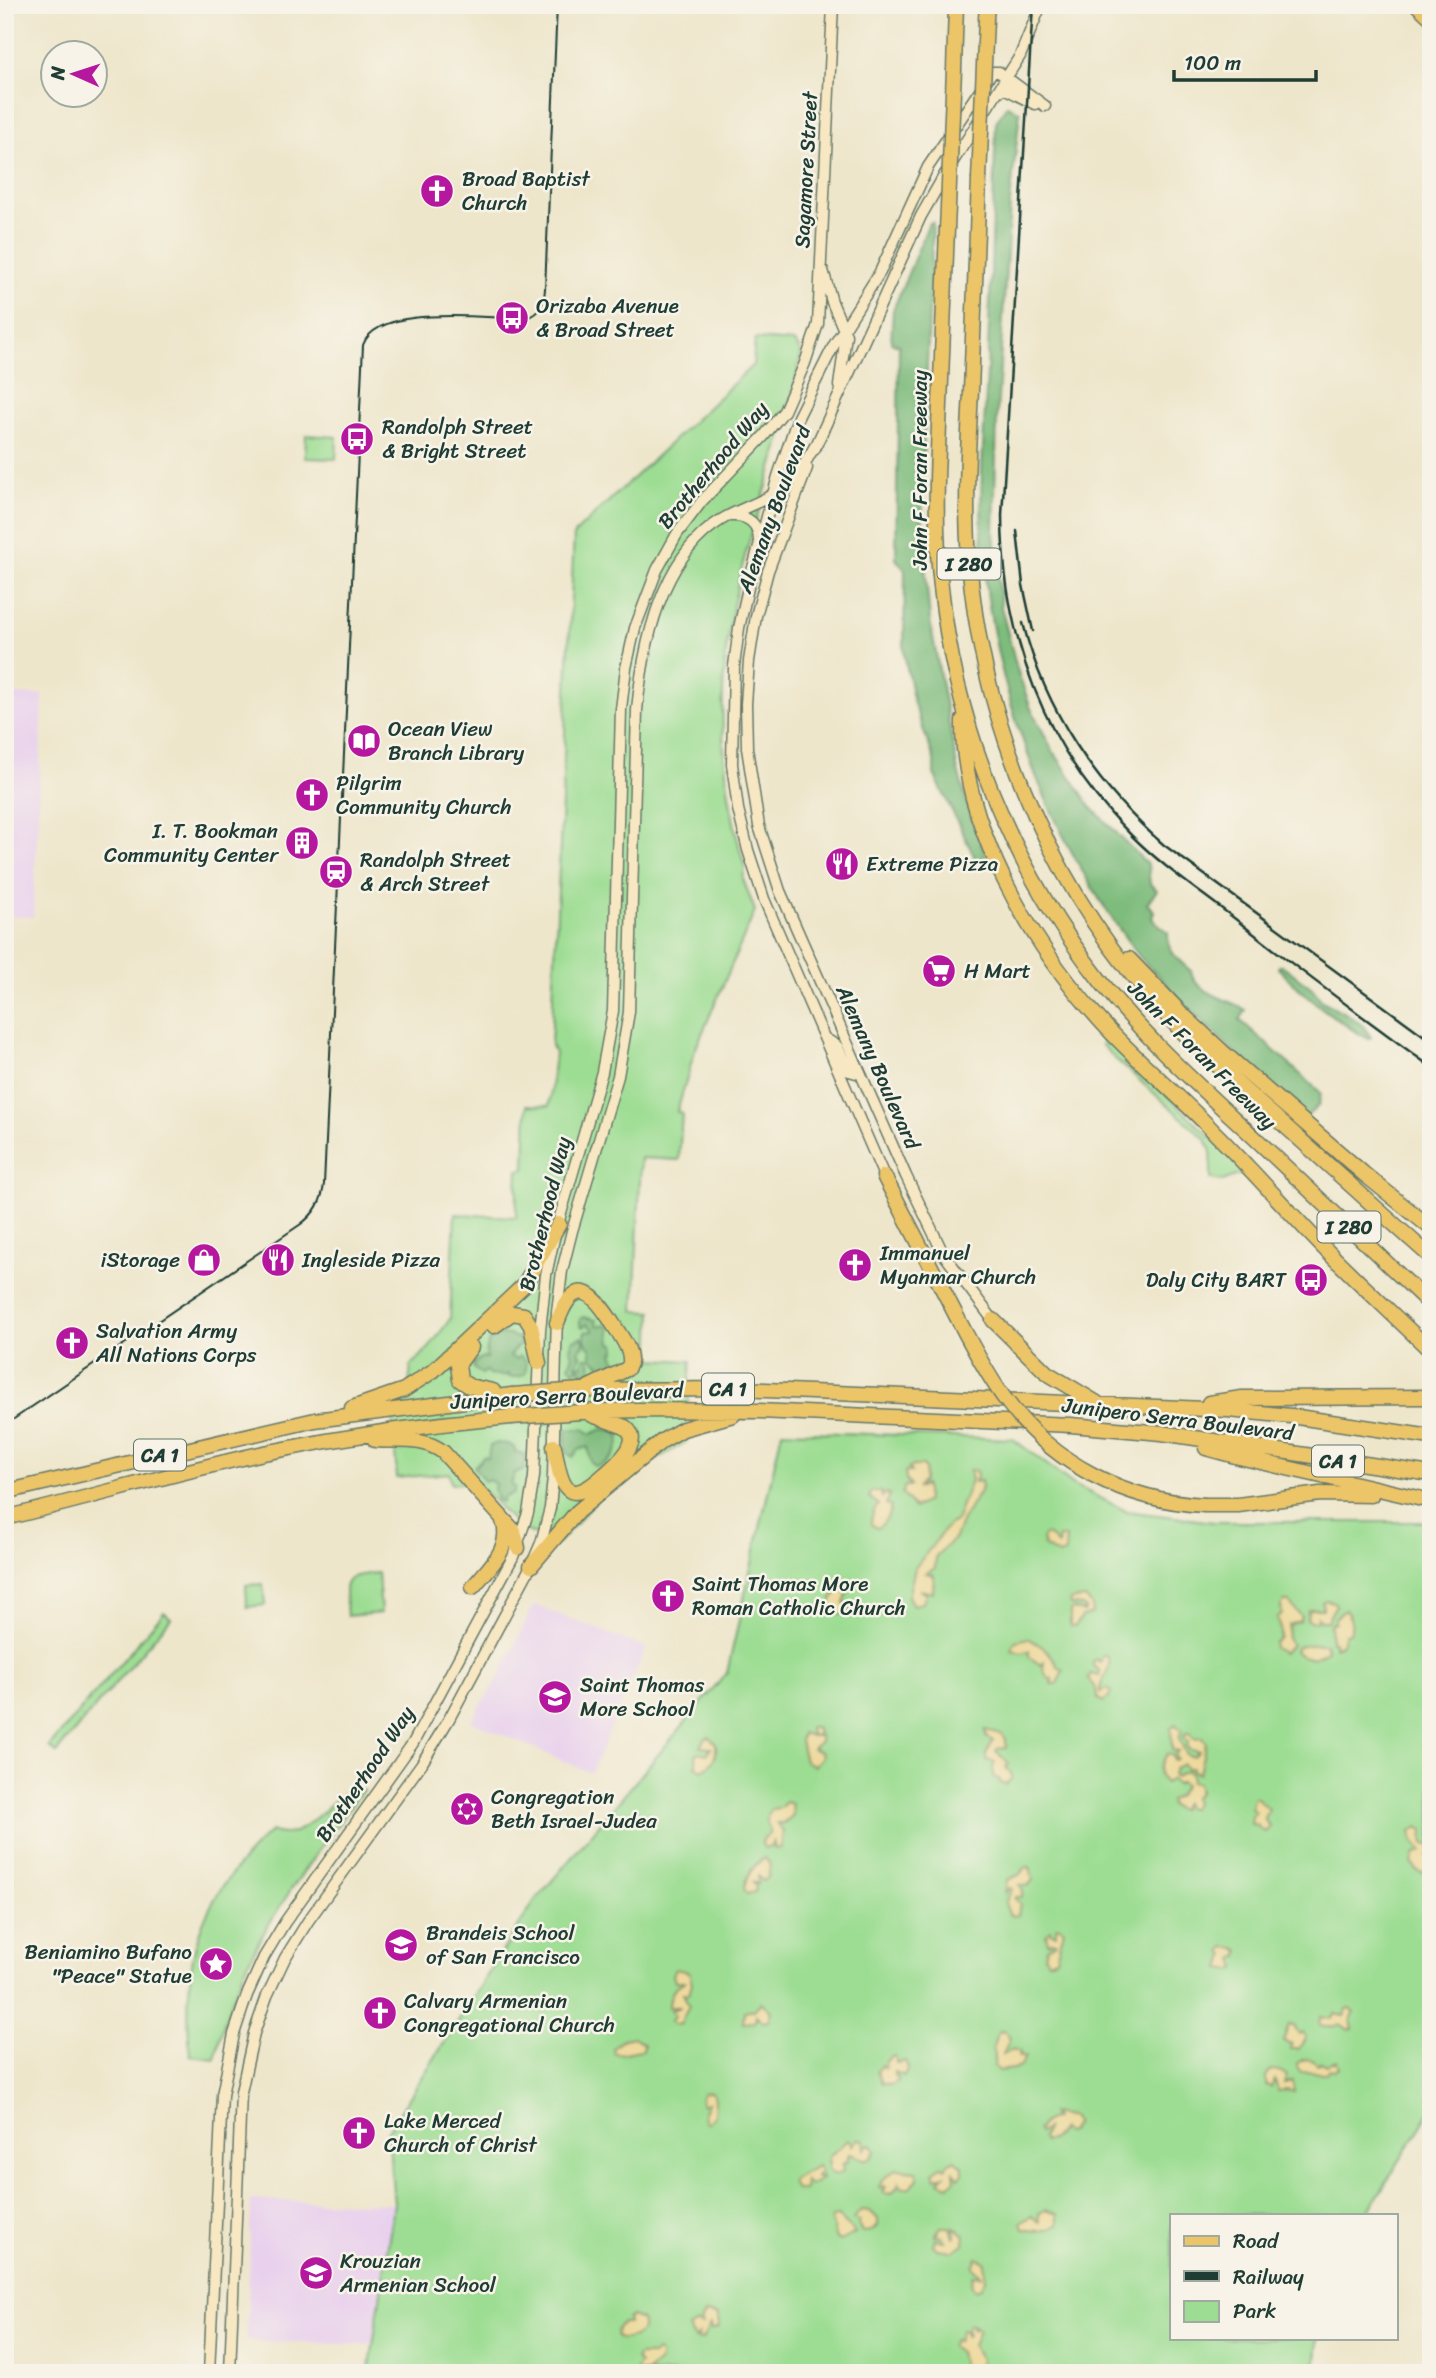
<svg xmlns="http://www.w3.org/2000/svg" width="1436" height="2378" font-family="Sriracha,sans-serif">
	<style>
		.built { fill: #e9d1ed }
		.green { fill: #9ddd93; stroke: #5e8d64; stroke-width: 2 }
		.forest { fill: #7ebc7d; stroke: #4e7c58; stroke-width: 2 }
		.sand { fill: #eeda9e; stroke: #868c69; stroke-width: 2 }
		.lines { fill: none; stroke-linecap: round; stroke-linejoin: round }
		.secondary-casing { stroke: #677869; stroke-width: 13 }
		.primary-casing { stroke: #677869; stroke-width: 15 }
		.highway-casing { stroke: #677869; stroke-width: 17 }
		.secondary { stroke: #f7e8c3; stroke-width: 10 }
		.primary { stroke: #ecc569; stroke-width: 12 }
		.highway { stroke: #ecc569; stroke-width: 14 }
		.tram { stroke: #1f3d34; stroke-width: 2 }
		.rail { stroke: #1f3d34; stroke-width: 2.5 }
		.highway-bridge-casing { stroke: #677869; stroke-width: 17; stroke-linecap: butt }
		.highway-bridge { stroke: #ecc569; stroke-width: 14 }
		.labels { text-anchor: middle; dominant-baseline: central; stroke-width: 5; stroke-linejoin: round; paint-order: stroke }
		.shield { fill: #f7f3e8; stroke: #60746a; stroke-width: 2 }
		.shield-label { font-size: 19px; font-weight: bold; fill: #1f3d34 }
		.street-label { font-size: 21px; fill: #1f3d34; stroke: #f7f3e8 }
		.poi-label { font-size: 21px; fill: #1f3d34; stroke: #f7f3e8; text-anchor: start }
	</style>
	<rect width="100%" height="100%" fill="#f7f3e8"/>
	<filter id="ink" filterUnits="userSpaceOnUse"><feTurbulence type="fractalNoise" baseFrequency=".0143" numOctaves="2"/><feDisplacementMap in="SourceGraphic" scale="14" xChannelSelector="R" yChannelSelector="G"/><feConvolveMatrix kernelMatrix="1 2 1 2 8 2 1 2 1" color-interpolation-filters="sRGB"/></filter>
	<filter id="wash" filterUnits="userSpaceOnUse"><feTurbulence type="fractalNoise" baseFrequency=".00686" numOctaves="4" result="noise"/><feDisplacementMap in="SourceGraphic" scale="28" xChannelSelector="R" yChannelSelector="G"/><feGaussianBlur stdDeviation="1.57" result="paint"/><feColorMatrix in="noise" values="0 0 0 0 0 0 0 0 0 0 0 0 0 0 0 0 0 1.4 0 .05"/><feComposite in="paint" operator="in"/></filter>
	<g filter="url(#wash)">
		<rect width="100%" height="100%" fill="#eee6cb"/>
		<path class="built" d="M5,694L43,695L33,917L5,916Z
			M534,1605L646,1648L591,1773L471,1721L501,1674Z
			M251,2200L394,2204L372,2345L247,2341Z"/>
		<path class="green" d="M755,339L793,342L797,345L801,353C799,367 795,381 792,395C782,435 771,474 758,513C717,636 710,744 745,869L743,879L755,911L695,1050L677,1112L682,1113L679,1160L641,1158L634,1311L652,1312L650,1359L691,1361L686,1442L623,1480L600,1496L557,1544L518,1527L476,1482L451,1484L449,1473L397,1478L391,1399L408,1392L411,1366L429,1348L450,1319L455,1214L516,1217L518,1170L525,1169L527,1105L549,1106L555,1053L551,1046L574,534L753,365Z
			M306,435L337,437L336,459L305,458Z
			M1102,1037L1112,1044L1228,1153L1243,1172L1241,1174L1223,1181L1211,1179V1152L1206,1139L1112,1056L1102,1045Z
			M782,1431L1013,1439L1074,1485L1126,1511L1214,1522H1431V2110L1366,2215H1172V2338H1318L1315,2373H369L394,2204L388,2131L534,1902L727,1673Z
			M378,1573L381,1613L347,1616C344,1581 339,1576 378,1573Z
			M263,1584L265,1605L247,1607L246,1585Z
			M164,1612L171,1618L56,1753L49,1747Z
			M352,1789L363,1790C299,1879 238,1949 215,2059L190,2056C183,1954 196,1902 271,1831C303,1846 326,1800 352,1789Z"/>
		<path class="forest" d="M1007,105L1020,112L1010,203L997,415L994,534L1001,607L1017,669L1031,709L1053,751L1091,807L1148,865L1150,884L1157,890L1147,904L1154,911L1152,919L1168,932C1167,952 1177,959 1191,971C1193,993 1230,999 1246,1010L1240,1020L1321,1093L1319,1105L1305,1118C1258,1075 1210,1031 1166,984C1157,974 1147,966 1139,956C1054,845 1001,714 985,576C977,508 984,438 987,371C991,288 993,205 996,122Z
			M933,222L922,483L923,543L930,621L957,767L972,821L988,862L979,866L934,774V759L914,704L904,653L905,570L896,559L899,345L891,343L893,310L929,223Z
			M1279,966H1283L1312,988L1322,1001L1347,1014L1362,1025L1371,1037L1369,1039C1335,1021 1305,996 1278,968Z
			M583,1317L596,1320L597,1325L609,1326L611,1343L615,1344L616,1350L613,1353L616,1361L606,1369L591,1357V1349C587,1346 583,1337 585,1332L593,1331V1329L587,1324L583,1327L580,1325V1319Z
			M499,1335H509L520,1339V1345L515,1348L510,1357L517,1359L519,1356C528,1361 527,1365 525,1374L519,1377H509L508,1374L504,1376L489,1375L486,1371L482,1374L474,1369L473,1364L481,1358H487L486,1354L489,1340Z
			M581,1337L584,1340V1345L578,1351L581,1355L576,1365H582L584,1358H589L592,1371L582,1373L579,1367L575,1371L569,1366L573,1355L570,1350L572,1341Z
			M584,1429L591,1434L603,1429L614,1431L620,1437C618,1452 611,1464 595,1466L591,1462L588,1447L578,1450L573,1457L566,1452V1432L568,1430Z
			M497,1443L508,1444L514,1447L515,1452L524,1454V1470L515,1473L511,1485L515,1487L513,1494L503,1497L502,1502L497,1500L494,1489L495,1484L489,1480L484,1481L474,1467L483,1457L488,1458L490,1446Z"/>
		<path class="sand" d="M913,1466H922L925,1469L924,1480L917,1488L925,1485L927,1501L914,1508L902,1494L905,1486H911L906,1480L905,1472H911L908,1468Z
			M969,1470L976,1471L977,1477L975,1482L981,1481L982,1488L962,1520L955,1538L936,1556L935,1568L926,1573L934,1575L933,1593L919,1590L926,1594L923,1603L913,1605L908,1597L915,1568L949,1524L956,1521L971,1480Z
			M872,1491L881,1492L882,1497L885,1493L890,1495L886,1505L891,1506C890,1514 884,1526 876,1528L871,1524C871,1517 874,1508 879,1505L869,1497Z
			M1044,1535L1049,1536L1058,1545L1059,1538L1066,1537L1065,1553L1058,1555L1044,1546L1042,1539Z
			M839,1591L848,1592L844,1603L848,1604L850,1609L844,1614H838L831,1606L832,1599Z
			M1085,1598L1092,1605V1613L1083,1616L1075,1626H1070V1610L1074,1609L1084,1612L1086,1609L1082,1606L1071,1605L1070,1600Z
			M1326,1600L1334,1602L1336,1605L1327,1621H1321L1318,1617L1316,1622L1307,1620L1308,1611L1312,1609H1323L1322,1602Z
			M1284,1602H1289L1301,1616L1300,1621L1289,1625L1287,1639L1292,1645L1283,1653L1274,1648V1643L1280,1638V1626L1277,1618L1282,1614L1281,1606Z
			M1345,1610C1351,1617 1353,1625 1350,1633L1345,1634L1342,1644L1334,1647V1642H1331L1330,1624L1335,1622V1618Z
			M1028,1638C1043,1647 1050,1650 1058,1667L1063,1670L1057,1684H1052V1678L1049,1679L1043,1670L1044,1662L1041,1665L1029,1657V1651L1021,1653L1012,1650L1015,1641Z
			M1317,1644H1325L1327,1651C1317,1658 1305,1661 1295,1651L1297,1647Z
			M1103,1656H1107C1115,1669 1099,1679 1100,1692L1107,1689L1111,1692L1109,1697L1103,1702L1097,1698L1096,1689L1088,1679L1091,1674L1099,1676L1100,1671L1093,1666V1661L1096,1659L1100,1662Z
			M1175,1724L1182,1730L1179,1739L1187,1755L1194,1757L1199,1751L1190,1750L1187,1747L1188,1742L1184,1738L1186,1733H1189L1194,1739L1202,1738L1206,1743L1199,1773L1192,1771V1768L1186,1769L1183,1764L1176,1768L1173,1774L1176,1777L1183,1772H1188L1192,1777L1190,1781L1197,1783L1199,1792L1194,1797L1195,1803L1191,1808H1186L1184,1803L1180,1810L1171,1806L1170,1801L1178,1795L1185,1785L1181,1782L1176,1784L1172,1779L1165,1783C1155,1774 1160,1764 1167,1754L1172,1755L1174,1760L1177,1759L1175,1754L1178,1751L1172,1750L1171,1728Z
			M809,1727H816L818,1733L814,1736H820C822,1745 815,1743 812,1749L821,1752L822,1757L814,1766L805,1762L800,1741L802,1733L812,1736Z
			M985,1730L1001,1734L1006,1739V1748L997,1749L996,1751L1009,1764L1006,1767L1011,1773L1012,1778L1006,1785L1000,1783L999,1779L994,1778L993,1767L995,1762L986,1760V1754L993,1741L986,1737Z
			M709,1737L716,1744C717,1757 713,1765 702,1770L696,1766V1754L698,1752L707,1754L711,1748L700,1747L704,1739Z
			M1256,1797L1269,1809L1264,1818L1270,1826L1265,1832L1261,1830L1257,1825L1251,1824L1252,1816L1256,1812L1251,1809L1253,1798Z
			M786,1802L792,1804L793,1815L783,1824L776,1823L783,1831L781,1848L775,1849L773,1840L771,1847L765,1848L762,1845L763,1839L770,1833C767,1824 763,1817 772,1809L780,1808Z
			M1418,1827L1423,1830L1424,1844L1431,1845V1853L1428,1856L1431,1858V1868L1422,1873L1417,1871L1412,1863L1414,1855L1422,1851L1414,1842L1411,1832Z
			M765,1858L770,1864L768,1878L763,1881L758,1876V1884L753,1882L756,1887L755,1892L747,1894L744,1890C744,1879 755,1862 765,1858Z
			M1026,1867H1030L1033,1880L1028,1886L1020,1885L1023,1890L1022,1897H1015V1900L1020,1903L1018,1915L1012,1916L1009,1914L1005,1903L1012,1889L1009,1888L1005,1893L1007,1880L1019,1875Z
			M1058,1926L1064,1930L1056,1958L1048,1961L1045,1956L1047,1948L1056,1943L1053,1941L1048,1943L1046,1934L1050,1930L1051,1933L1056,1934V1927Z
			M1225,1947L1236,1948L1240,1951L1239,1956L1234,1959L1237,1967L1233,1971L1221,1969L1225,1955L1222,1952Z
			M676,1969L689,1972L692,1983L689,1994L683,1993L689,2006L680,2025L674,2024L670,2021L675,2016L671,2010L681,2007H669C669,1994 675,1986 685,1981H675L673,1975Z
			M761,2002L771,2011L768,2021L763,2022L756,2015L755,2022L743,2023L744,2012L754,2010Z
			M1351,2009L1354,2013L1351,2020L1353,2029L1349,2030L1340,2024C1335,2027 1324,2029 1319,2025L1320,2017L1332,2019L1334,2014L1344,2016L1347,2010Z
			M1289,2025L1294,2026L1299,2035L1303,2033L1306,2037L1299,2049H1291L1292,2044L1283,2041Z
			M1002,2031L1007,2033L1010,2038L1003,2055L1013,2049L1020,2052L1019,2056H1025L1021,2066L1014,2069L998,2071L994,2066L995,2053L993,2050L998,2033Z
			M634,2037L644,2044L643,2050C632,2050 623,2056 614,2053L613,2048L623,2039Z
			M894,2056L896,2057V2063L905,2061L908,2067L904,2076L894,2072V2076L898,2077V2081L892,2085L882,2083L877,2072L881,2065L884,2068L886,2061Z
			M1305,2059L1312,2060L1318,2065L1321,2062L1327,2065L1337,2061L1339,2068L1334,2071L1328,2070L1327,2073L1301,2072L1297,2067V2063Z
			M1271,2070C1277,2070 1283,2072 1287,2076L1284,2083L1293,2081L1294,2092L1287,2090L1278,2091L1275,2080L1271,2087L1266,2085V2076Z
			M709,2092L713,2093L715,2099L714,2116L708,2122H705L703,2114L708,2103L702,2105L701,2098L703,2093Z
			M1052,2113L1073,2117L1076,2123L1070,2132L1065,2133L1061,2129L1052,2140L1044,2142L1042,2138L1046,2129L1039,2133L1037,2130L1045,2122L1055,2118Z
			M857,2139L864,2140V2149L868,2144L872,2145L875,2151L871,2158L867,2160L849,2154L847,2162L842,2164L843,2171L836,2175L831,2173L828,2168L829,2157L847,2140L851,2141L852,2145Z
			M955,2160L963,2166V2173L959,2178L954,2172L955,2180L948,2185L939,2181L944,2175L936,2178L933,2172L941,2166L946,2168L947,2164Z
			M817,2166L821,2171L816,2176L818,2178L822,2176V2179L809,2186L805,2181L804,2190H796L792,2182L793,2179Z
			M897,2169L916,2171L918,2179L910,2187L901,2188L899,2183C898,2189 891,2196 884,2193L882,2192L886,2187L884,2186L882,2188L879,2187L883,2179Z
			M861,2210L870,2211L878,2219V2225L872,2231L862,2232L858,2225L860,2221L853,2219Z
			M1045,2210L1058,2214V2224C1047,2232 1036,2232 1023,2229L1021,2223L1032,2216L1040,2222L1039,2213Z
			M838,2216L855,2233L841,2241L836,2239L831,2220L833,2217Z
			M941,2227H950L953,2237L955,2236L954,2227L965,2235L964,2244L953,2251L937,2249L933,2245L935,2239L945,2241L942,2236L935,2235Z
			M977,2258L985,2262V2280L979,2289H974L971,2283L973,2275L981,2276L973,2266Z
			M706,2313L718,2315L719,2327L711,2330L710,2324L703,2339L697,2340L698,2335L694,2339L689,2328L697,2323L702,2325V2319Z
			M632,2316L641,2320C646,2336 633,2339 620,2339L616,2335L617,2328L622,2323H629L628,2319Z
			M969,2324L972,2325V2330L974,2329V2326L979,2330L973,2346L980,2359L979,2373H968L962,2366L959,2352L951,2346L954,2340L958,2341L961,2330L965,2331V2336L968,2335L966,2329Z
			M657,2351L660,2355V2361L647,2372H638L636,2369L640,2364L636,2359L639,2355H652Z"/>
	</g>
	<g filter="url(#ink)">
		<g class="lines">
			<g class="secondary-casing">
				<path id="secondary" d="M999,91L1006,89L1035,104
					M823,270L832,302L846,335L839,386
					M814,450L921,216L945,174L1020,56L1041,5
					M807,468L768,571L756,616L749,661L746,704L747,748L759,826L780,891L906,1176L943,1253L993,1320
					M732,516C749,515 759,525 759,541
					M826,1039L837,1046L849,1071L860,1074
					M884,1176L764,899L748,850L738,809L732,764L734,666L739,628L750,579L778,476L798,417L834,345L880,272L928,167L992,72H999L1045,106
					M209,2373L222,2095L234,2034L247,1995L264,1957L285,1922L413,1743L513,1557L528,1513L534,1477L540,1330L546,1275L555,1234L602,1072L613,1011L621,709L626,668L635,628L657,570L677,534L702,501L764,436L784,411L805,363L818,324L833,5
					M230,2373L241,2092L254,2033L267,1996L285,1958L308,1921L422,1763L449,1719L531,1566L541,1543L550,1508L553,1477L557,1312L562,1271L572,1231L618,1076L629,1012L637,710C643,646 661,557 721,520C742,507 768,501 787,485C800,475 807,459 815,446"/>
			</g>
			<g class="primary-casing">
				<path id="primary" d="M1416,5L1431,19"/>
			</g>
			<g class="highway-casing">
				<path id="highway" d="M986,19L987,5
					M954,70L956,5
					M979,179C976,250 973,321 971,391C968,448 965,504 969,560C981,716 1045,874 1147,993C1185,1038 1229,1076 1273,1115C1325,1162 1378,1210 1431,1257
					M947,229C945,288 942,346 940,405C937,466 934,526 941,587C956,729 1011,866 1099,979C1145,1039 1202,1089 1257,1140C1315,1195 1373,1250 1431,1305
					M963,720C961,825 1030,942 1098,1018C1134,1059 1177,1093 1215,1133C1252,1170 1287,1210 1324,1248C1359,1283 1396,1317 1431,1351
					M1129,959L1181,1013L1225,1054L1364,1174L1431,1228
					M884,1176L959,1321
					M993,1320L1047,1373L1097,1403
					M557,1323C574,1275 592,1290 613,1324C619,1334 630,1347 630,1359C631,1364 629,1365 627,1369L589,1387
					M494,1326L512,1313L524,1315L531,1326L539,1363
					M471,1347L458,1365L460,1380L469,1386L493,1391
					M581,1390L740,1389L1228,1410L1291,1416L1431,1437
					M1209,1403L1242,1398L1431,1397
					M352,1408L404,1390L433,1371L524,1285L559,1224
					M581,1412L636,1410L759,1411L1071,1425L1162,1433L1431,1474
					M375,1440C399,1442 422,1436 443,1452L514,1531L518,1548
					M554,1446C561,1484 565,1511 604,1475C613,1467 626,1457 630,1446C634,1438 631,1432 625,1427L592,1415
					M1206,1448L1239,1457L1431,1501
					M5,1492L315,1420L512,1395
					M1205,1505H1238L1320,1494L1371,1495
					M5,1518C92,1497 177,1472 264,1453C346,1436 428,1424 511,1417
					M531,1566L577,1512L662,1441L683,1429L733,1415
					M473,1587C489,1567 513,1548 503,1521"/>
			</g>
			<use href="#secondary" class="secondary"/>
			<use href="#primary" class="primary"/>
			<use href="#highway" class="highway"/>
			<path class="tram" d="M5,1425L301,1224C315,1213 322,1202 324,1184L363,345C378,302 491,320 526,318C541,313 544,303 545,289L557,5"/>
			<path class="rail" d="M1033,5L1002,515C1002,636 1045,750 1132,836C1166,870 1207,896 1244,926C1305,975 1368,1021 1431,1067
				M1017,531L1023,585L1033,631
				M1023,623C1045,710 1096,786 1164,845L1431,1041"/>
			<g class="highway-bridge-casing">
				<path id="highway-bridge" d="M979,179L986,19
					M947,229L954,70
					M959,1321C973,1347 987,1375 1005,1399C1053,1464 1125,1501 1205,1505
					M512,1395L581,1390
					M511,1417L581,1412"/>
			</g>
			<use href="#highway-bridge" class="highway-bridge"/>
		</g>
	</g>
	<defs>
		<g id="church-disc" transform="scale(1.75)"><circle r="9.5" fill="#b5179e" stroke="#f7f3e8"/><path d="M-1.2-6h2.4v3.5h3.3v2.4h-3.3V6h-2.4V-.1h-3.3v-2.4h3.3Z" fill="#fff"/></g>
		<g id="bus-disc" transform="scale(1.75)"><circle r="9.5" fill="#b5179e" stroke="#f7f3e8"/><path d="M-5-6H5V4H4V6H2V4H-2V6H-4V4H-5ZM-3.5-4V0h7V-4ZM-3.5 1.2v1.5H-2V1.2ZM2 1.2v1.5H3.5V1.2Z" fill="#fff"/></g>
		<g id="library-disc" transform="scale(1.75)"><circle r="9.5" fill="#b5179e" stroke="#f7f3e8"/><path d="M-6-4Q-3-5.5-.7-3.5V5Q-3 3-6 4ZM6-4Q3-5.5 .7-3.5V5Q3 3 6 4Z" fill="#fff"/></g>
		<g id="building-disc" transform="scale(1.75)"><circle r="9.5" fill="#b5179e" stroke="#f7f3e8"/><path d="M-4-6H4V6H1V3H-1V6H-4ZM-2.5-4.3h1.7v1.8h-1.7ZM.8-4.3h1.7v1.8H.8ZM-2.5-1h1.7V.8h-1.7ZM.8-1h1.7V.8H.8Z" fill="#fff"/></g>
		<g id="restaurant-disc" transform="scale(1.75)"><circle r="9.5" fill="#b5179e" stroke="#f7f3e8"/><path d="M-5-6h1v4h1v-4h1v4h1v-4h1v5L-1.5 .5V6h-2V.5L-5-1ZM5-6V6H3V1.5H1.5Q1.5-4 5-6Z" fill="#fff"/></g>
		<g id="station-disc" transform="scale(1.75)"><circle r="9.5" fill="#b5179e" stroke="#f7f3e8"/><path d="M-3-6H3Q5-6 5-4V2Q5 4 3 4L4.5 6H3L1.5 4h-3L-3 6H-4.5L-3 4Q-5 4-5 2V-4Q-5-6-3-6ZM-3.5-4v3h7v-3ZM-3.5 1v1.5H-2V1ZM2 1v1.5H3.5V1Z" fill="#fff"/></g>
		<g id="supermarket-disc" transform="scale(1.75)"><circle r="9.5" fill="#b5179e" stroke="#f7f3e8"/><path d="M-6-5.5h2.5l.6 2H6L4.5 2H-2.5L-4.4-4H-6ZM-1.5 3.2a1.3 1.3 0 1 0 .1 0ZM3 3.2a1.3 1.3 0 1 0 .1 0Z" fill="#fff"/></g>
		<g id="shop-disc" transform="scale(1.75)"><circle r="9.5" fill="#b5179e" stroke="#f7f3e8"/><path d="M-5-2.5h2.3a2.7 3.5 0 0 1 5.4 0H5L5.5 6h-11ZM-1.5-2.5h3a1.5 2.3 0 0 0-3 0Z" fill="#fff"/></g>
		<g id="school-disc" transform="scale(1.75)"><circle r="9.5" fill="#b5179e" stroke="#f7f3e8"/><path d="M0-5L7-2L0 1L-7-2ZM-4 1L0 2.5L4 1V4Q0 6-4 4Z" fill="#fff"/></g>
		<g id="synagogue-disc" transform="scale(1.75)"><circle r="9.5" fill="#b5179e" stroke="#f7f3e8"/><path d="M0-6.5L5.6 3.2H-5.6ZM0 6.5L5.6-3.2H-5.6Z" fill="#fff"/></g>
		<g id="sight-disc" transform="scale(1.75)"><circle r="9.5" fill="#b5179e" stroke="#f7f3e8"/><path d="M0-6L1.8-2.2L6-1.7L2.9 1.2L3.7 5.4L0 3.3L-3.7 5.4L-2.9 1.2L-6-1.7L-1.8-2.2Z" fill="#fff"/></g>
	</defs>
	<g fill-rule="evenodd">
		<use href="#church-disc" x="437" y="191"/>
		<use href="#bus-disc" x="512" y="318"/>
		<use href="#bus-disc" x="357" y="439"/>
		<use href="#library-disc" x="364" y="741"/>
		<use href="#church-disc" x="312" y="795"/>
		<use href="#building-disc" x="302" y="843"/>
		<use href="#restaurant-disc" x="842" y="864"/>
		<use href="#station-disc" x="336" y="872"/>
		<use href="#supermarket-disc" x="939" y="971"/>
		<use href="#shop-disc" x="204" y="1260"/>
		<use href="#restaurant-disc" x="278" y="1260"/>
		<use href="#church-disc" x="855" y="1265"/>
		<use href="#bus-disc" x="1311" y="1280"/>
		<use href="#church-disc" x="72" y="1343"/>
		<use href="#church-disc" x="668" y="1596"/>
		<use href="#school-disc" x="555" y="1697"/>
		<use href="#synagogue-disc" x="467" y="1809"/>
		<use href="#school-disc" x="401" y="1945"/>
		<use href="#sight-disc" x="216" y="1964"/>
		<use href="#church-disc" x="380" y="2013"/>
		<use href="#church-disc" x="359" y="2133"/>
		<use href="#school-disc" x="316" y="2273"/>
	</g>
	<g class="labels">
		<g class="shield">
			<rect x="937.5" y="548.5" width="63" height="31" rx="5"/>
			<rect x="1317.5" y="1211.5" width="63" height="31" rx="5"/>
			<rect x="702" y="1373.5" width="52" height="31" rx="5"/>
			<rect x="134" y="1439.5" width="52" height="31" rx="5"/>
			<rect x="1312" y="1445.5" width="52" height="31" rx="5"/>
		</g>
		<g class="shield-label">
			<text x="969" y="564">I 280</text>
			<text x="1349" y="1227">I 280</text>
			<text x="728" y="1389">CA 1</text>
			<text x="160" y="1455">CA 1</text>
			<text x="1338" y="1461">CA 1</text>
		</g>
		<g class="street-label">
			<text transform="translate(806 170) rotate(-87)">Sagamore Street</text>
			<text transform="translate(713 465) rotate(-50)">Brotherhood Way</text>
			<text transform="translate(920 470) rotate(-90)">John F Foran Freeway</text>
			<text transform="translate(774 509) rotate(-70)">Alemany Boulevard</text>
			<text transform="translate(1202 1055) rotate(45)">John F Foran Freeway</text>
			<text transform="translate(878 1067) rotate(66)">Alemany Boulevard</text>
			<text transform="translate(545 1214) rotate(-76)">Brotherhood Way</text>
			<text transform="translate(567 1396) rotate(-3)">Junipero Serra Boulevard</text>
			<text transform="translate(1178 1419) rotate(7)">Junipero Serra Boulevard</text>
			<text transform="translate(365 1774) rotate(-56)">Brotherhood Way</text>
		</g>
		<g class="poi-label">
			<text x="462" y="179">Broad Baptist<tspan x="462" dy="24">Church</tspan></text>
			<text x="536" y="306">Orizaba Avenue<tspan x="536" dy="24">&amp; Broad Street</tspan></text>
			<text x="382" y="427">Randolph Street<tspan x="382" dy="24">&amp; Bright Street</tspan></text>
			<text x="388" y="729">Ocean View<tspan x="388" dy="24">Branch Library</tspan></text>
			<text x="336" y="783">Pilgrim<tspan x="336" dy="24">Community Church</tspan></text>
			<text x="278" y="831" text-anchor="end">I. T. Bookman<tspan x="278" dy="24">Community Center</tspan></text>
			<text x="360" y="860">Randolph Street<tspan x="360" dy="24">&amp; Arch Street</tspan></text>
			<text x="866" y="864">Extreme Pizza</text>
			<text x="964" y="971">H Mart</text>
			<text x="880" y="1253">Immanuel<tspan x="880" dy="24">Myanmar Church</tspan></text>
			<text x="180" y="1260" text-anchor="end">iStorage</text>
			<text x="302" y="1260">Ingleside Pizza</text>
			<text x="1286" y="1280" text-anchor="end">Daly City BART</text>
			<text x="96" y="1331">Salvation Army<tspan x="96" dy="24">All Nations Corps</tspan></text>
			<text x="692" y="1584">Saint Thomas More<tspan x="692" dy="24">Roman Catholic Church</tspan></text>
			<text x="580" y="1685">Saint Thomas<tspan x="580" dy="24">More School</tspan></text>
			<text x="491" y="1797">Congregation<tspan x="491" dy="24">Beth Israel-Judea</tspan></text>
			<text x="426" y="1933">Brandeis School<tspan x="426" dy="24">of San Francisco</tspan></text>
			<text x="192" y="1952" text-anchor="end">Beniamino Bufano<tspan x="192" dy="24">"Peace" Statue</tspan></text>
			<text x="404" y="2001">Calvary Armenian<tspan x="404" dy="24">Congregational Church</tspan></text>
			<text x="384" y="2121">Lake Merced<tspan x="384" dy="24">Church of Christ</tspan></text>
			<text x="340" y="2261">Krouzian<tspan x="340" dy="24">Armenian School</tspan></text>
		</g>
	</g>
	<rect width="1436" height="2378" fill="none" stroke="#f7f3e8" stroke-width="28"/>
	<rect x="1170" y="2214" width="228" height="126" fill="#f7f3e8" stroke="#a1aaa0" stroke-width="2"/>
	<rect x="1184" y="2236" width="35" height="10" fill="#ecc569" stroke="#a1aaa0" stroke-width="2"/>
	<text x="1233" y="2248" font-size="21" fill="#1f3d34">Road</text>
	<rect x="1184" y="2271" width="35" height="10" fill="#1f3d34" stroke="#a1aaa0" stroke-width="2"/>
	<text x="1233" y="2284" font-size="21" fill="#1f3d34">Railway</text>
	<rect x="1184" y="2301" width="35" height="21" fill="#9ddd93" stroke="#a1aaa0" stroke-width="2"/>
	<text x="1233" y="2318" font-size="21" fill="#1f3d34">Park</text>
	<g transform="translate(74 74) rotate(273)"><circle r="33" fill="#f7f3e8" stroke="#a1aaa0" stroke-width="2"/>
	<path d="M0-5L12 26L0 18L-12 26Z" fill="#b5179e"/>
	<text y="-10" font-size="19" font-weight="bold" text-anchor="middle" fill="#1f3d34">N</text>
	</g>
	<path d="M1174 70v10h142v-10" fill="none" stroke="#1f3d34" stroke-width="3.5"/>
	<text x="1184" y="70" font-size="21" fill="#1f3d34" stroke="#f7f3e8" stroke-width="5" paint-order="stroke">100 m</text>
</svg>
